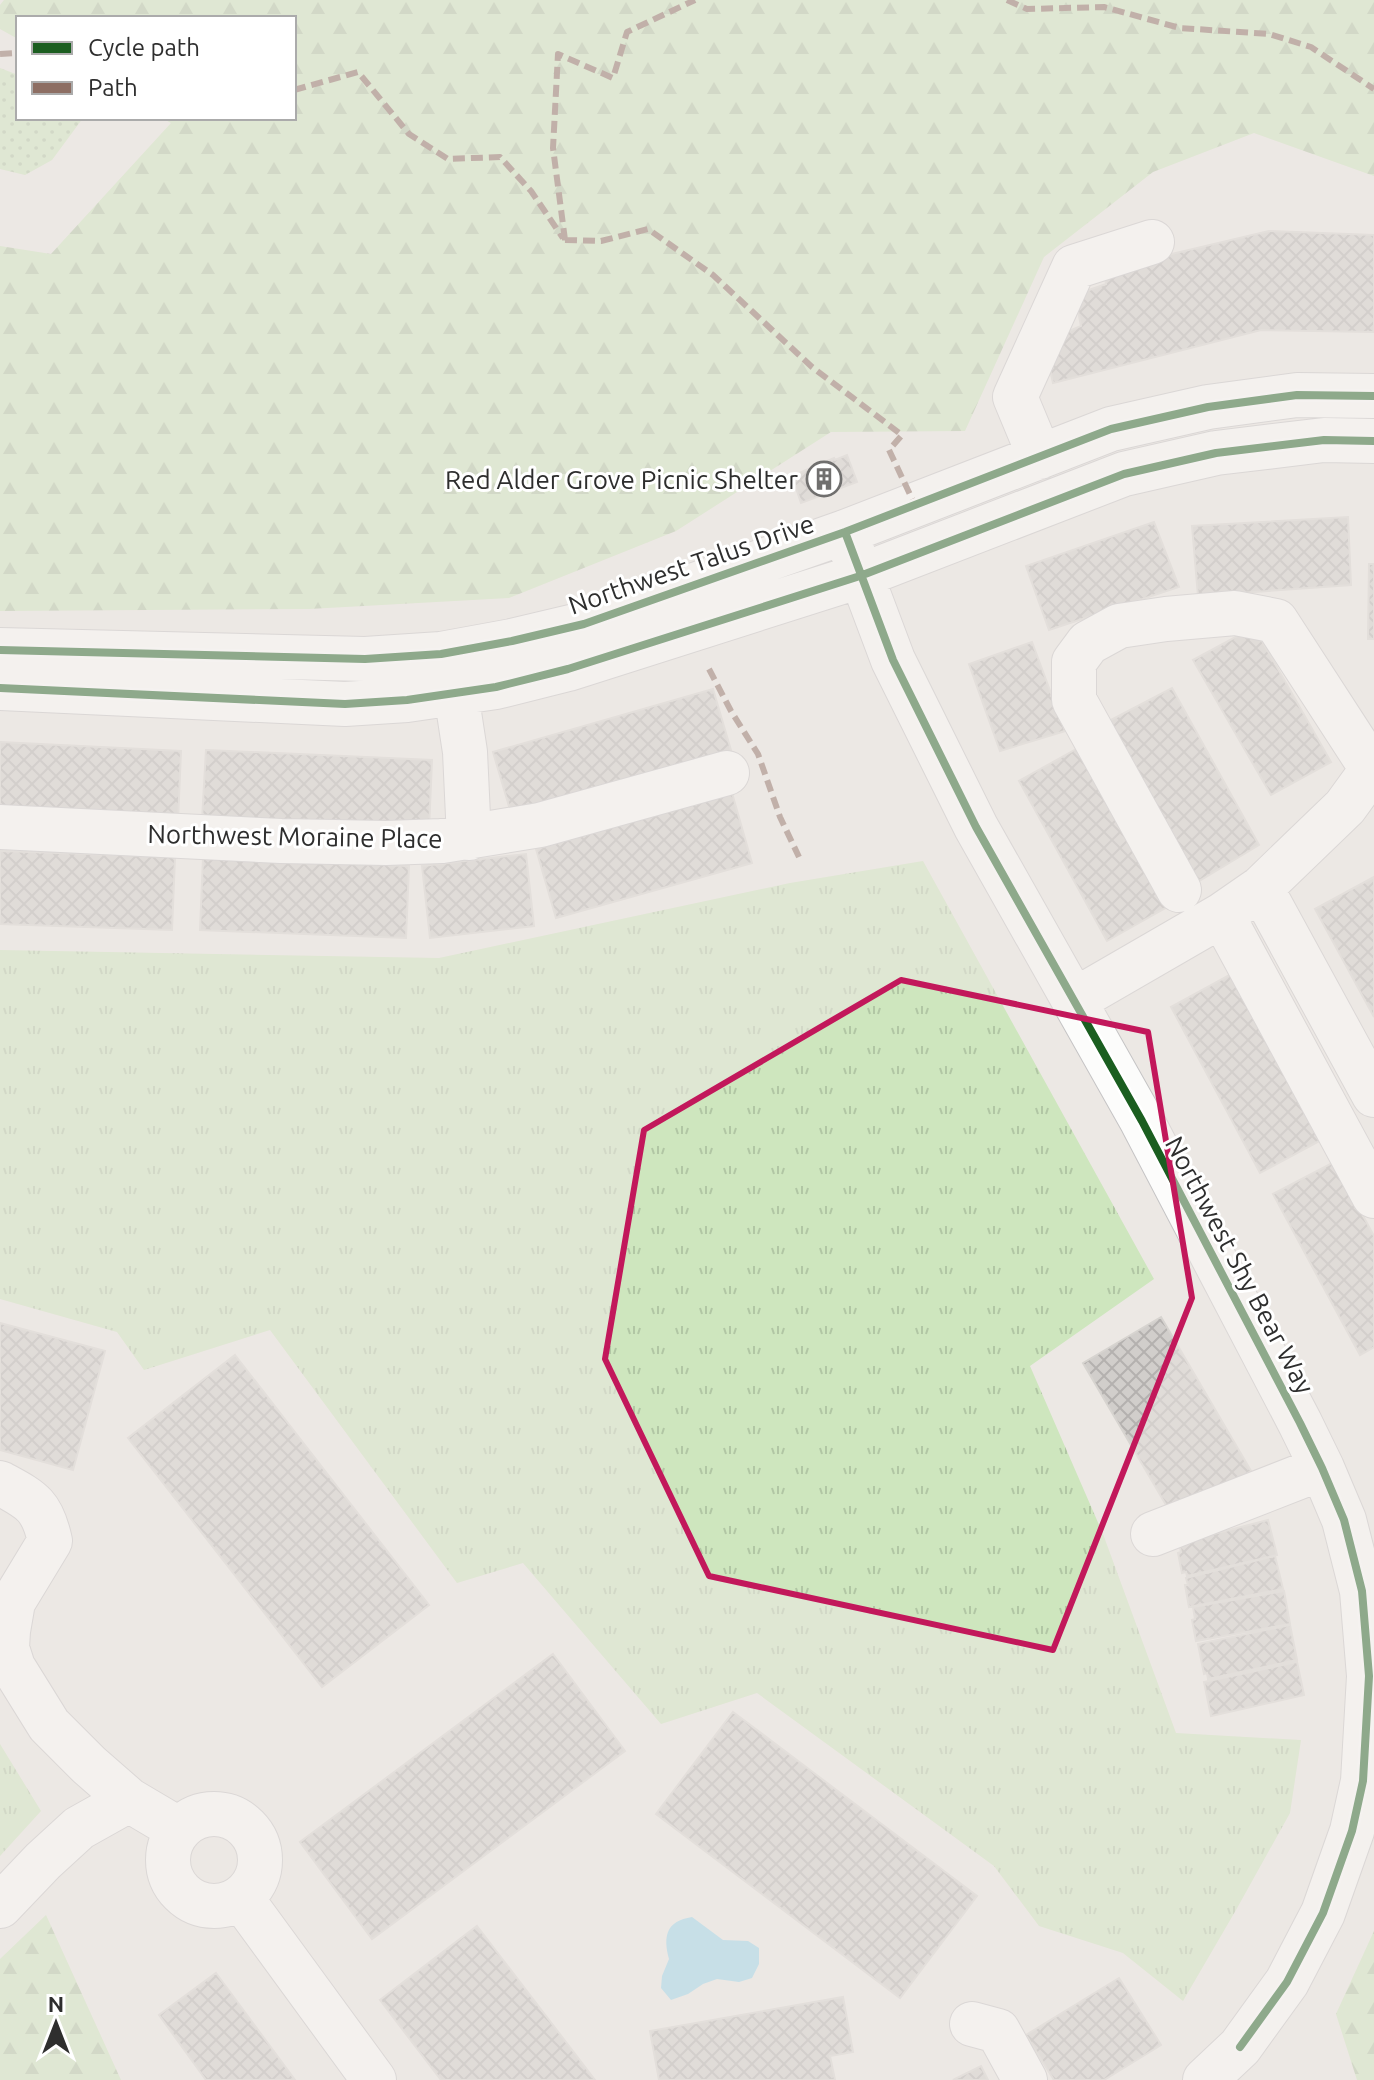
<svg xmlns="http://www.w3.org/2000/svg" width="1374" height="2080" font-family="Ubuntu,sans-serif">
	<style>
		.grass { fill: url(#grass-tufts) }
		.forest { fill: url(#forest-firs) }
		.park { fill: url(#park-dots) }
		.water { fill: #99d6ec }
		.building { fill: url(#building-cross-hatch); stroke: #d7d4d0; stroke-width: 2 }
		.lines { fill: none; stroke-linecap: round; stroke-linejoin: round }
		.minor-casing { stroke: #c5c4c5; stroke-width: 46 }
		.minor { stroke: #fcfcfb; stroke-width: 44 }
		.quiet { stroke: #8d6e63; stroke-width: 6; stroke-dasharray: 12 6; stroke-linecap: butt }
		.cycleway-casing { stroke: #fff; stroke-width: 13 }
		.cycleway { stroke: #1b5e20; stroke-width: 8 }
		.marked { fill: none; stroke: #c2185b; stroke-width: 6; stroke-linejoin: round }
		.labels { text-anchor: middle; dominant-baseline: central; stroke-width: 6; stroke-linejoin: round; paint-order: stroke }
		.poi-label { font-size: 26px; fill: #2e2e2e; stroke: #fff; text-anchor: end }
		.street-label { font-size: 26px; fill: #2e2e2e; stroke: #fff }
	</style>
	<defs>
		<pattern id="grass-tufts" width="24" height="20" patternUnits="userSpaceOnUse" patternTransform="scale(2)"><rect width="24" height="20" fill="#cee6be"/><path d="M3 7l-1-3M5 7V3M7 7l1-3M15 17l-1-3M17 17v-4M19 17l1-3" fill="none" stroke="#b1c6a4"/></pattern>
		<pattern id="forest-firs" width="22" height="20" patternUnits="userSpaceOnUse" patternTransform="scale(2)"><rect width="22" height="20" fill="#cee6be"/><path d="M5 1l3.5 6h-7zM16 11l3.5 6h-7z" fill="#b1c6a4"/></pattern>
		<pattern id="park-dots" width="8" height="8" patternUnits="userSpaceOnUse" patternTransform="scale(2)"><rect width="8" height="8" fill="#cee6be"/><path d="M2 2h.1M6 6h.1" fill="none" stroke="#b1c6a4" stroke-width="1.8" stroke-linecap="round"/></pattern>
		<pattern id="building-cross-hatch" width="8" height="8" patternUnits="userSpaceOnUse" patternTransform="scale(2)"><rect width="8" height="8" fill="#d1cecb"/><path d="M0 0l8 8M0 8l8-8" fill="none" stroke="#b4b1af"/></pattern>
	</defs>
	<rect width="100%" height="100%" fill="#ece8e4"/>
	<path class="grass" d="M923,861L1154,1279L1030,1366L1103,1534L1176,1733L1301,1740L1290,1813L1236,1910L1183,2001L1123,1953L1039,1926L994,1866L757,1693L661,1724L523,1563L457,1583L270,1330L144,1370L117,1332L0,1299V950L439,958L790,883Z
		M0,1744L41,1811L0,1856Z"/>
	<path class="forest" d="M4,0H1374V176L1254,133L1153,172L1044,257L965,431L831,432L676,531L509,598L309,609L0,611V246L51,254L171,123L162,118H294V18H18V39L0,29V5Z
		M46,1915L121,2080H0V1959Z
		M1374,1931V2080H1357L1336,2014Z"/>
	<path class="park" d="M0,68L18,75V118H83L52,160L25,175L0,169Z"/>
	<path class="water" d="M692,1917L723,1940L748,1941L759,1948V1964L752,1978L739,1982L717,1979L703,1984L688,1994L671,2000L661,1988L662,1976L669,1959C663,1936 666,1921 692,1917Z"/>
	<path class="building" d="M1269,231L1374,235V332L1261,330L1053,383L1047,356L1055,337L1081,326L1075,295L1106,284L1104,270Z
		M847,455L857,482L801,503L792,476L834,458L835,460Z
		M1348,517L1351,585L1198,596L1192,526Z
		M1154,522L1179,587L1049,630L1026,566Z
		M1369,564H1374V639H1368Z
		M1254,627L1331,762L1271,795L1193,660Z
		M1032,642L1065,731L1000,751L969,664Z
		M1172,688L1259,845L1199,881L1109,721Z
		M713,689L733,757L513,820L493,752Z
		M0,742L181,751L178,821L0,812Z
		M1078,748L1167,907L1107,941L1019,781Z
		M206,750L432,760L429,830L202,820Z
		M732,793L752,863L556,918L536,849Z
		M0,851L175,857L172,930L0,924Z
		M526,854L534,926L430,938L422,866Z
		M203,858L409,866L406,938L200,930Z
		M1374,877V1017L1315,909Z
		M1233,973L1323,1139L1260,1173L1171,1007Z
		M1334,1162L1374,1236V1347L1360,1355L1273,1194Z
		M1161,1317L1251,1471L1173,1517L1083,1363Z
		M0,1323L105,1351L73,1470L0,1450Z
		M235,1355L429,1605L322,1687L128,1438Z
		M1268,1520L1277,1555L1187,1576L1186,1572L1182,1573L1178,1553L1181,1552L1179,1543Z
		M1275,1556L1283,1589L1189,1607L1185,1585H1188L1186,1578Z
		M1284,1591L1290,1624L1196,1641L1192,1620L1195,1619L1193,1607Z
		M1290,1625L1297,1660L1208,1679L1207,1673L1204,1674L1198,1644Z
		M553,1654L625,1751L372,1939L300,1842Z
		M1297,1662L1304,1695L1211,1716L1204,1682Z
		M733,1712L977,1896L900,1998L656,1814Z
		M477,1926L595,2080H441L380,2000Z
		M216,1973L295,2080H206L159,2015Z
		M1119,1978L1161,2045L1104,2080H1054L1026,2035Z
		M843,1997L853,2052L830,2056L835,2080H659L650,2031Z
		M981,2066L988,2080H953Z"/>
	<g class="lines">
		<g class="minor-casing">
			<path id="minor" d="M1040,457L1015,397L1074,267L1152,242
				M845,532L893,660L976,827L1142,1121L1300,1423L1322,1468L1344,1520L1362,1591L1369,1676L1363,1781L1352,1831L1323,1913L1287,1982L1240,2047L1205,2080
				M0,650L365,659L441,654L512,641L584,624L845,532L1111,429L1208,407L1297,395L1374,396
				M0,688L345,704L407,700L496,687L568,669L860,576L1124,474L1216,453L1324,440L1374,441
				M456,693L465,752L469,838
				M0,827L281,841L386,843L442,841L540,825L727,773
				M1261,888L1374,1095
				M1179,890L1074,700V662L1088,643L1119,626L1166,619L1235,613L1276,621L1372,769
				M1222,915L1374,1196
				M1075,1000L1222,915L1261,888L1345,807L1374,767
				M0,1483C31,1500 42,1504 50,1541L13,1602L8,1631L7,1648L13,1667L49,1725L89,1765L129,1800L178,1829
				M1153,1534L1322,1468
				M168 1860a46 46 0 1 1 92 0a46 46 0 1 1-92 0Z
				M241,1898L374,2080
				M0,1906L43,1861L79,1828L129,1800
				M972,2024L998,2031L1025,2080"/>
		</g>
		<use href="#minor" class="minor"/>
		<path class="quiet" d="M1007,0L1027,9L1104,7L1180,28L1269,34L1311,47L1374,89
			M0,54L18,53
			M294,90L358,72L409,134L448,159L500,157L531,191L563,238
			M565,240L601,241L648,229L713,275L812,367L902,435L889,450L915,505
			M565,240L553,148L558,54L613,78L627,32L695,0
			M709,669L731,711L758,754L780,817L799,857"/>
		<g class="cycleway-casing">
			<path id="cycleway" d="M845,532L893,660L976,827L1142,1121L1300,1423L1322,1468L1344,1520L1362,1591L1369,1676L1363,1781L1352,1831L1323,1913L1287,1982L1240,2047
				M0,650L365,659L441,654L512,641L584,624L845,532L1111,429L1208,407L1297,395L1374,396
				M0,688L345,704L407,700L496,687L568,669L860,576L1124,474L1216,453L1324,440L1374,441"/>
		</g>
		<use href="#cycleway" class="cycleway"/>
	</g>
	<path d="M0 0H1374V2080H0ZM901,980L1148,1032L1192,1298L1053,1650L709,1576L605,1359L644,1130Z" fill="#ece8e4" fill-opacity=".55" fill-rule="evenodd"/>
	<path class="marked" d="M901,980L1148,1032L1192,1298L1053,1650L709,1576L605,1359L644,1130Z"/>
	<defs>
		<g id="building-ring" transform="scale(1.8)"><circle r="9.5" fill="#fff" stroke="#706f6e" stroke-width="1.5"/><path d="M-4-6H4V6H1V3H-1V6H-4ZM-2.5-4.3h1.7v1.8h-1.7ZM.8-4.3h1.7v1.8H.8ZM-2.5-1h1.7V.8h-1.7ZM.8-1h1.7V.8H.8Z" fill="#706f6e"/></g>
	</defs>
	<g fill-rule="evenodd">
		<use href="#building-ring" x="824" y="479"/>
	</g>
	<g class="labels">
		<g class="poi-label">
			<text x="798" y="479">Red Alder Grove Picnic Shelter</text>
		</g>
		<g class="street-label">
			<text transform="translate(691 564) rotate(-19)">Northwest Talus Drive</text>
			<text transform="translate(295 836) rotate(1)">Northwest Moraine Place</text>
			<text transform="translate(1240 1265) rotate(62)">Northwest Shy Bear Way</text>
		</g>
	</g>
	<rect x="16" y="16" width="280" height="104" fill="#ffffff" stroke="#ababab" stroke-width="2"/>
	<rect x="32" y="42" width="40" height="12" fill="#1b5e20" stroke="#ababab" stroke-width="2"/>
	<text x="88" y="56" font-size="24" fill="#2e2e2e">Cycle path</text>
	<rect x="32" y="82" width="40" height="12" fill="#8d6e63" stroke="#ababab" stroke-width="2"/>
	<text x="88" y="96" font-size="24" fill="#2e2e2e">Path</text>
	<g transform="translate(56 2024)" stroke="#ffffff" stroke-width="6" paint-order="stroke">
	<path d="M0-6L14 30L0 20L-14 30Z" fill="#2e2e2e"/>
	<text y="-12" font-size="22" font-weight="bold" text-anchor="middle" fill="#2e2e2e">N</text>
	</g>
</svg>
